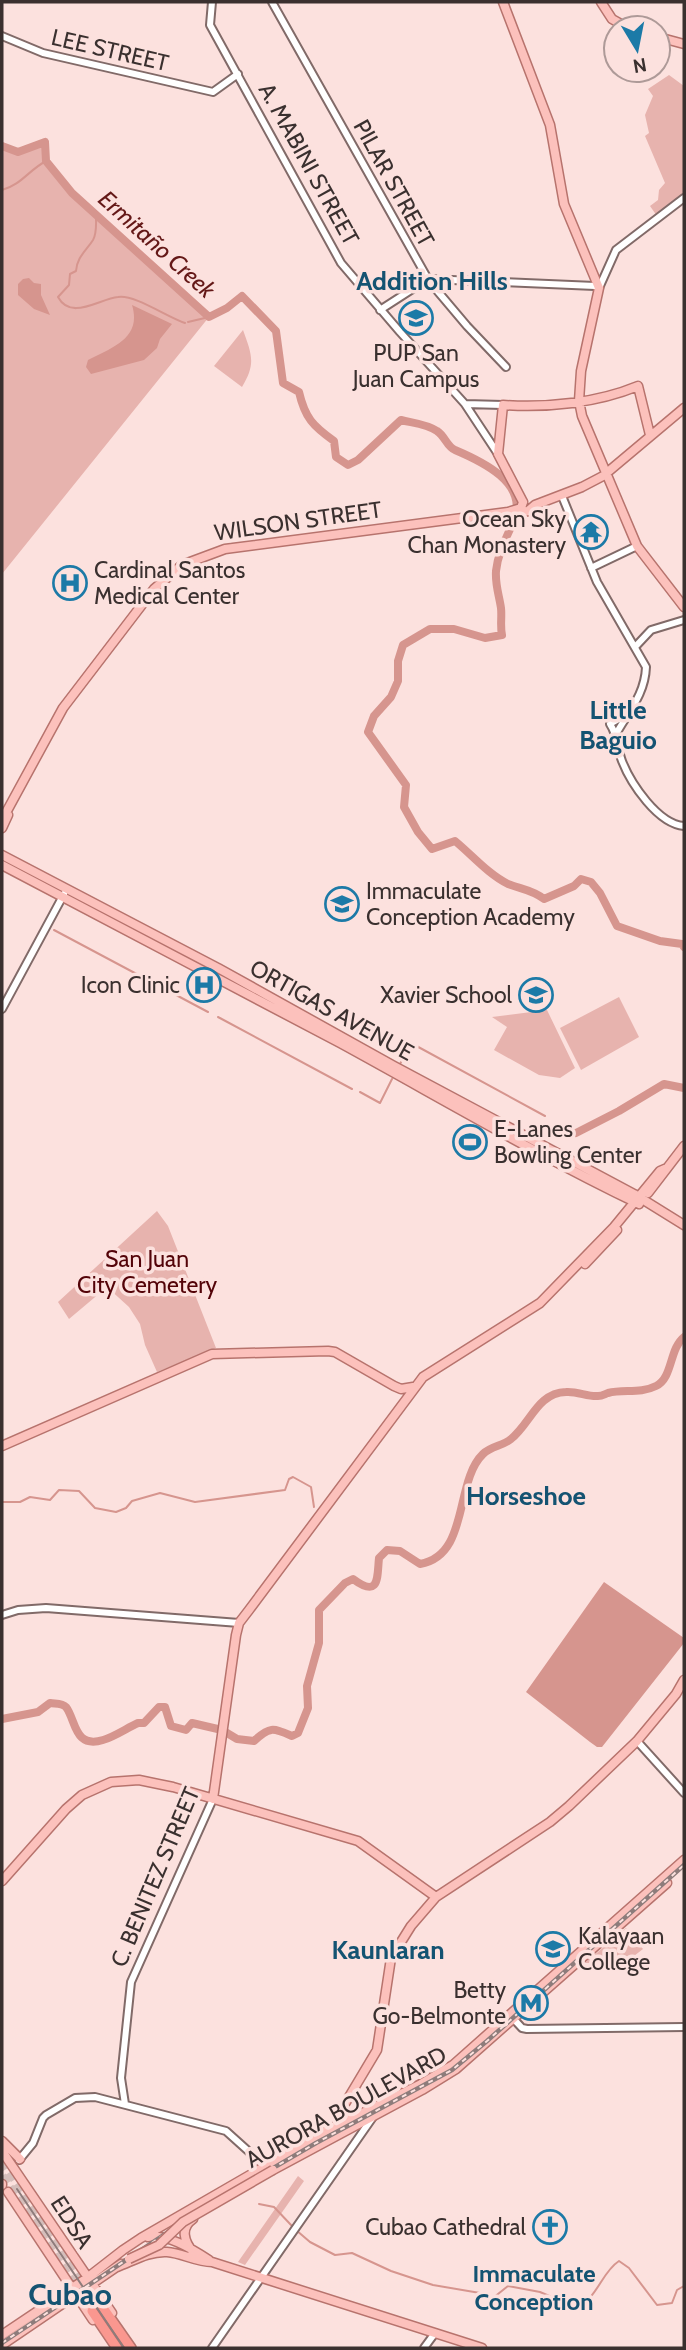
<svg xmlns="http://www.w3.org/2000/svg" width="686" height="2350" font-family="Cabin,sans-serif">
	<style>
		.green { fill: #e7b3ae }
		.water { fill: #d6958e }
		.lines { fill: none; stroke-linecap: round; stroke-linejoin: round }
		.stream { stroke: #d6958e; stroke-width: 2 }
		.river { stroke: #d6958e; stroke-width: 8 }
		.highway-tunnel { stroke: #d5bebb; stroke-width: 9; stroke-dasharray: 9 4.5; stroke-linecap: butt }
		.minor-casing { stroke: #816a68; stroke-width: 10 }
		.major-casing { stroke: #b7736d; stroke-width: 11 }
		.highway-casing { stroke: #b7736d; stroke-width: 12 }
		.minor { stroke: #fff; stroke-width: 6 }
		.major { stroke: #fcc1bc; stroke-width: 8 }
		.highway { stroke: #fa978f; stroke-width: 9 }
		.tram { stroke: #8e7c7b; stroke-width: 2 }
		.rail-casing { stroke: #8e7c7b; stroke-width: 4.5 }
		.rail { stroke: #fce1de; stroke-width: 2; stroke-dasharray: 5; stroke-linecap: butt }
		.major-bridge-casing { stroke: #b7736d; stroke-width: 11; stroke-linecap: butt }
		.major-bridge { stroke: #fcc1bc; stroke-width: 8 }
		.labels { text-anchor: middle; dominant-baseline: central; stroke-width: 7; stroke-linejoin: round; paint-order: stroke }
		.street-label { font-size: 23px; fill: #3a302f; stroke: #fce1de }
		.poi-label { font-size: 23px; fill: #3a302f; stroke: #fce1de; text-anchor: end }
		.park-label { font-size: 23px; fill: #530308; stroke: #fce1de }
		.water-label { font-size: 24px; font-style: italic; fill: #641817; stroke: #fce1de }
		.neighbourhood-label { font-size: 24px; font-weight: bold; fill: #145372; stroke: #fce1de }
		.quarter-label { font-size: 26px; font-weight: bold; fill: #145372; stroke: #fce1de }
		.district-label { font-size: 30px; font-weight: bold; fill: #145372; stroke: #fce1de }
	</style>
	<rect width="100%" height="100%" fill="#fce1de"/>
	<path class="green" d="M669,75L684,86V195L657,216L650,206L658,200L659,190L665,183L645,136L649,133L645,115L653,96L648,89Z
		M45,142L46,161L72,193L209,317L2,574V146L18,152Z
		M243,330C252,355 256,364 242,387L214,366Z
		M619,997L639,1037L581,1070L560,1028Z
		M547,1010L575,1068L560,1078L539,1075L494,1050L507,1027L492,1017Z
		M157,1211L168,1226L216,1348L157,1372L145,1345L140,1324L129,1307L107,1287L69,1319L58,1302Z
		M626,1928L643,1949L625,1963H585Z
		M298,2176L304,2181L245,2265L238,2262Z"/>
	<path class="water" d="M29,278L34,283L41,284V295L50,315L34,309L18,295V284L23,279Z
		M132,305L172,324L160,339L157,348L144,360L91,374L86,367L88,360C113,347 142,338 132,305Z
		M604,1582L684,1638V1643L602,1747H597L590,1742L526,1692Z"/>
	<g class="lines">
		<path class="stream" d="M2,190C21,185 29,170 46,161
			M96,216C96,224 97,233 93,240C86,251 77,257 76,271L70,274L69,285L58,297C71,321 99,299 118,297C134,294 167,317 185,323
			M188,322L209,317
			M54,930L208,1012
			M218,1017L352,1089
			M400,1064L411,1043L545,1116
			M360,1092L380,1103L392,1079
			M2,1502H20L30,1497L50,1500L59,1490L79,1491L95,1508L116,1512L126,1508L132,1501L160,1493L195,1502L285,1490L289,1479L293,1477L311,1487L314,1507
			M259,2204L274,2207L292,2226
			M296,2230L310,2242L335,2255L352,2253L391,2271L433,2285L480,2293L493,2298L508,2286L540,2292L561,2301L580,2305C598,2296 602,2272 619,2261L629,2268L657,2305L672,2303L677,2290L684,2286"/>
		<path class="river" d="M2,146L18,152L45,142L46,161L72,193L209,317L227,308L242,296L276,331L283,383L299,392C305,418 313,426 334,441L336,457L348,465L358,460L401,420C413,423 427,424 437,431C445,436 447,447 455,450C481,461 529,483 514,520C507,537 498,552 496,571C495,584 499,595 501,608C502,617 500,626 502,635L485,638L454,629H430L403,645L398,661V681L391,697L374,716L368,732L406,785L404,807L418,832L432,849L455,841C472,855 488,874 508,884C521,889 533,890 544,899L574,886L581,879L591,882L600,893L617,926L660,941L682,944L684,947
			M576,1133L619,1111L664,1084L684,1088
			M2,1719L38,1712L50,1703C55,1704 62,1703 66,1707C76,1720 74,1749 103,1740C114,1737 127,1728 138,1723H144L159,1707H165L171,1726L186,1730L192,1723L222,1730L237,1739L254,1741C270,1726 273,1728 292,1736L298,1733L308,1708L307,1686L319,1643V1610L345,1583L353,1579C380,1599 377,1577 379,1558L387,1550L400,1551L420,1564C470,1555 454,1482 483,1454C491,1446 503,1446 511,1439C531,1423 537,1393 566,1392C577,1391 588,1397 598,1396C602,1396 605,1394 608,1393C624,1389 640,1394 656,1386C673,1378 669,1349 684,1337"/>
		<path class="highway-tunnel" d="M2,2161L101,2305
			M2,2176L92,2311"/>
		<g class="minor-casing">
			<path id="minor" d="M212,2L210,25L341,263L400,332L465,404L498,454
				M272,2L429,281L467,326L506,367
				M2,36L43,53L213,92L238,74
				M380,310L428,279L595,286L599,288L616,250L684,198
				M465,404L503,405
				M562,496L597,582L646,667C645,694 629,711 616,734
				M591,568L637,546
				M635,647L651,630L684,620
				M627,714L610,724C618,736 617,748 622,761C631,784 658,824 684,826
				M2,1009L64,894
				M2,1615L18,1610L46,1608L239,1623
				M637,1741L684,1793
				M510,2015L522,2028L527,2029L684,2027
				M125,2104L121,2078L131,1982L213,1799
				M19,2160L33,2143L43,2118L46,2115L75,2098L95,2097L226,2131L265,2166
				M212,2348L373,2117
				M424,2348L435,2333"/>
		</g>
		<g class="major-casing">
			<path id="major" d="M503,2L550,125L564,204L599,288L581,371L579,401L582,416L637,546L684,607
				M601,2L612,19L628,28
				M658,37L684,44
				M523,502L498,454L503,405C547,408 597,403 638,386L650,435
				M514,514L528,511L535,505L582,487L603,476L684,408
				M2,820L63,708L154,589L182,565L225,549L508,512L521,508L523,502
				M2,828L8,815
				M2,855L218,968L394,1066L634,1194L684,1225
				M2,865C114,925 228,983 340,1043C439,1097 537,1155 639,1204
				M648,1193L684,1146
				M585,1264L617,1230
				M2,1446L212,1354L328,1351L335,1352L394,1386L401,1389L413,1387
				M213,1799L236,1635L239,1623L249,1610L423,1377L540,1303L614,1227L660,1171L667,1168
				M2,1881L66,1809L82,1795L111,1782L139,1780L173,1787L358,1841L436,1897
				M342,2132L339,2124L340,2112L377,2050L391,1958L411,1926L436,1897L550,1822L569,1806L637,1741L676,1694L684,1680
				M2,2141L20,2159
				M2,2151L112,2313
				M273,2170L422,2090L456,2069L667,1883
				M2,2184V2185
				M8,2192L93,2320
				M148,2237C166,2233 194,2250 209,2260
				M193,2252C184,2241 180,2228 193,2219
				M117,2267C133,2261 149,2251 167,2252C182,2253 196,2262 212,2262L482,2348
				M2,2335L87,2278L123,2250L141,2238L326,2131L421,2084L453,2065L684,1860
				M2,2345L121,2264"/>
		</g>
		<g class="highway-casing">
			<path id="highway" d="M101,2305L131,2348
				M92,2311L117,2348"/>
		</g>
		<use href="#minor" class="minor"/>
		<use href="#major" class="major"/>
		<use href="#highway" class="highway"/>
		<path class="tram" d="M17,2189L124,2348"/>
		<g class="rail-casing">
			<path id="rail" d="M2,2343L198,2212L316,2143L452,2070L487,2041L684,1865"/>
		</g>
		<use href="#rail" class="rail"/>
		<g class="major-bridge-casing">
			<path id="major-bridge" d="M129,2259L159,2245L183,2222L273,2170"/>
		</g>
		<use href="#major-bridge" class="major-bridge"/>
	</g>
	<defs>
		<g id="university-ring" transform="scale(1.75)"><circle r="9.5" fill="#fce1de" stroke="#1c7aa7" stroke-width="1.5"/><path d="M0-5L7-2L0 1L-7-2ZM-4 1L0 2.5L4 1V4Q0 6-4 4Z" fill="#1c7aa7"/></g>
		<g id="temple-ring" transform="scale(1.75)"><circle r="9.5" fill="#fce1de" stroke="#1c7aa7" stroke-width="1.5"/><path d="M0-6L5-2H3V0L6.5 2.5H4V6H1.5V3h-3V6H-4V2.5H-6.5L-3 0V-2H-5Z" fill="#1c7aa7"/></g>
		<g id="hospital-ring" transform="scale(1.75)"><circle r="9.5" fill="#fce1de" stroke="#1c7aa7" stroke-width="1.5"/><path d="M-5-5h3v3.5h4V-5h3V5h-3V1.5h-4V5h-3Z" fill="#1c7aa7"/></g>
		<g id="school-ring" transform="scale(1.75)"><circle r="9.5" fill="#fce1de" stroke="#1c7aa7" stroke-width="1.5"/><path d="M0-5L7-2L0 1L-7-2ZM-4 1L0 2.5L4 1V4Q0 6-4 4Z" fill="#1c7aa7"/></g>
		<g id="stadium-ring" transform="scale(1.75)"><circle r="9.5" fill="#fce1de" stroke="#1c7aa7" stroke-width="1.5"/><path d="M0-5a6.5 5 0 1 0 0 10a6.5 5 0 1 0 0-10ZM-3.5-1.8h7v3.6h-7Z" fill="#1c7aa7"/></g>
		<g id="metro-ring" transform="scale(1.75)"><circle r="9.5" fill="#fce1de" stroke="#1c7aa7" stroke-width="1.5"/><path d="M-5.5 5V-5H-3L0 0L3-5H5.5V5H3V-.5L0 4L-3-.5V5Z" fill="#1c7aa7"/></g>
		<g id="church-ring" transform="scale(1.75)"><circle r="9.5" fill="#fce1de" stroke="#1c7aa7" stroke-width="1.5"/><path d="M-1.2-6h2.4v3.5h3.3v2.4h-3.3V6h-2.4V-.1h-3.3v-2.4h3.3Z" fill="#1c7aa7"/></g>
	</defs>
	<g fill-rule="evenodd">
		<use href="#university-ring" x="416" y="318"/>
		<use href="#temple-ring" x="591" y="532"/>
		<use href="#hospital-ring" x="70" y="583"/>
		<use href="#school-ring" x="342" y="904"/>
		<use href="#hospital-ring" x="204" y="985"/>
		<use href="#school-ring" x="536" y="995"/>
		<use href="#stadium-ring" x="470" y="1142"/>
		<use href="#university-ring" x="553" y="1949"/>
		<use href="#metro-ring" x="531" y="2003"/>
		<use href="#church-ring" x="550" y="2227"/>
	</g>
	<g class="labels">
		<g class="street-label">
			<text transform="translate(110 50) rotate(13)">LEE STREET</text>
			<text transform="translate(309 164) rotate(61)">A. MABINI STREET</text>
			<text transform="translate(394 183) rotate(61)">PILAR STREET</text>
			<text transform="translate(298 521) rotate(-8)">WILSON STREET</text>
			<text transform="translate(332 1010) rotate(29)">ORTIGAS AVENUE</text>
			<text transform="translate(155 1877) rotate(-67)">C. BENITEZ STREET</text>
			<text transform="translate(346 2107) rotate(-29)">AURORA BOULEVARD</text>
			<text transform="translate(72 2222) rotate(57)">EDSA</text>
		</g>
		<g class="poi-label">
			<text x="416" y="353" text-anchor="middle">PUP San<tspan x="416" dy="26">Juan Campus</tspan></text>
			<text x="566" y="519">Ocean Sky<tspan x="566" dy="26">Chan Monastery</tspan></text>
			<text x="94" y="570" text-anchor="start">Cardinal Santos<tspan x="94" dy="26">Medical Center</tspan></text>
			<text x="366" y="891" text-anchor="start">Immaculate<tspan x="366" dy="26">Conception Academy</tspan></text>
			<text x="180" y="985">Icon Clinic</text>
			<text x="512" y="995">Xavier School</text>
			<text x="494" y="1129" text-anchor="start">E-Lanes<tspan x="494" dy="26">Bowling Center</tspan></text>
			<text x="578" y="1936" text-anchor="start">Kalayaan<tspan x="578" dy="26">College</tspan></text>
			<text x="506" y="1990">Betty<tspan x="506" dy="26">Go-Belmonte</tspan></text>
			<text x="526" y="2227">Cubao Cathedral</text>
		</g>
		<g class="park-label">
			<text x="147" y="1259">San Juan<tspan x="147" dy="26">City Cemetery</tspan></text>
		</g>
		<g class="water-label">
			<text transform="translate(157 244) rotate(42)">Ermitaño Creek</text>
		</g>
		<g class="neighbourhood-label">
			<text x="534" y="2273">Immaculate<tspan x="534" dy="28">Conception</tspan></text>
		</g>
		<g class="quarter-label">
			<text x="432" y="281">Addition Hills</text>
			<text x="618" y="710">Little<tspan x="618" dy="30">Baguio</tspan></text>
			<text x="526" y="1496">Horseshoe</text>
			<text x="388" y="1950">Kaunlaran</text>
		</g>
		<g class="district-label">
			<text x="70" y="2294">Cubao</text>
		</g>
	</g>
	<rect width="686" height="2350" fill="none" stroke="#3a302f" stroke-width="7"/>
	<g transform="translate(637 49) rotate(170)"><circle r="33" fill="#fce1de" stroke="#ae9a98" stroke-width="2"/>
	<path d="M0-5L12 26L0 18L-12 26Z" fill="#1c7aa7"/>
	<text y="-10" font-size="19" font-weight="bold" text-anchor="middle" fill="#3a302f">N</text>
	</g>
</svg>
